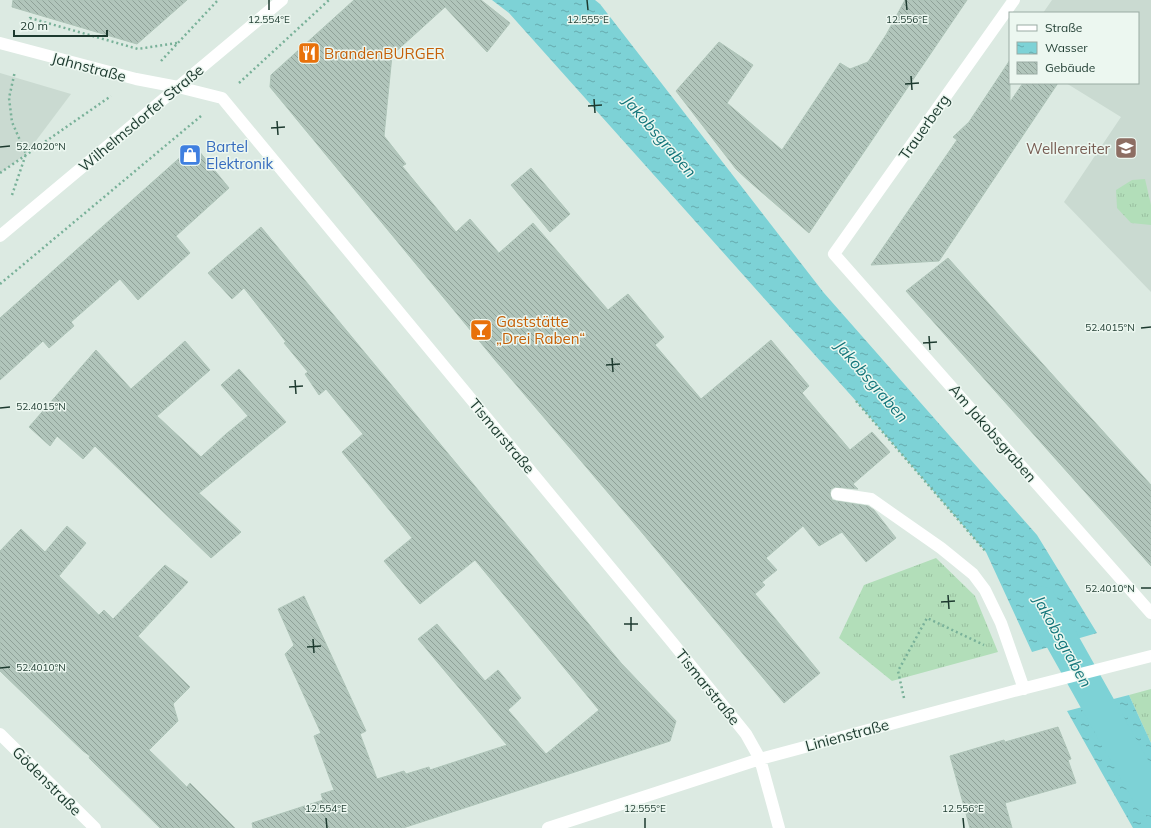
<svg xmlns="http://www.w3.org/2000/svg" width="1151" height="828" font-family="Mulish,sans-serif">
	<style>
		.built { fill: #cadad1 }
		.grass { fill: url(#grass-tufts) }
		.water { fill: url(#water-ripples) }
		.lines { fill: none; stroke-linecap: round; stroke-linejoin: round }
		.canal { stroke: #7dd2d6; stroke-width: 33 }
		.building { fill: url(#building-back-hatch); stroke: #aec4b8 }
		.path { stroke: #79b199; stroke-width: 2.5; stroke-dasharray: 2 3; stroke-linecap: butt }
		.minor { stroke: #fff; stroke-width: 12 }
		.ticks { fill: none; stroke: #1d3a2f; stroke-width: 1.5 }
		.labels { text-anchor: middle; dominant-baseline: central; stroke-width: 3; stroke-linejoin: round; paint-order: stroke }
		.food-label { font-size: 15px; fill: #c56008; stroke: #ecf7f0; text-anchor: start }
		.street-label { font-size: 15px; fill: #1d3a2f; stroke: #ecf7f0 }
		.shop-label { font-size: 15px; fill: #366cbe; stroke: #ecf7f0; text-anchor: start }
		.education-label { font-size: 15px; fill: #785e54; stroke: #ecf7f0; text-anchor: end }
		.water-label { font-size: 16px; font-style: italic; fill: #13757a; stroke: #ecf7f0 }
		.ticks-label { font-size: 10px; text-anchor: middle; fill: #1d3a2f; stroke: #ecf7f0; stroke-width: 3; stroke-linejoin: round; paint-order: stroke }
	</style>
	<defs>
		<pattern id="grass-tufts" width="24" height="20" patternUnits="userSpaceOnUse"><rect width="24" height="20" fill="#b2deb9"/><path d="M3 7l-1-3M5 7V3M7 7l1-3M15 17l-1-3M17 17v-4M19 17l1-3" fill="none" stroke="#99bf9f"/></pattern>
		<pattern id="water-ripples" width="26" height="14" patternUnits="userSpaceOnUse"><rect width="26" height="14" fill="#7dd2d6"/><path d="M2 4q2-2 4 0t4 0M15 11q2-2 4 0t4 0" fill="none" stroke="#66abae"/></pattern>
		<pattern id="building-back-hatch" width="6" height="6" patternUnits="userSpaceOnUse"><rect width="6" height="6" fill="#b1c5bb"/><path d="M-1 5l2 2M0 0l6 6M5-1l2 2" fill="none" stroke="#8fa198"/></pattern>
	</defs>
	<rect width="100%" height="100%" fill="#dceae2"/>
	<path class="built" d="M1052,0H1151V292L1064,202L1121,117L1066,83H1138V13H1043Z
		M0,73L71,94L26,154L0,173Z"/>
	<path class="grass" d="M1145,179L1151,205V225L1131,223L1117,208L1116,190L1132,180Z
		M936,558L975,596L998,652L892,681L839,638L864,585Z
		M1151,689V743L1129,695Z"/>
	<path class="water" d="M492,0H595L600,4L824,293L1037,535L1097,633L1032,652L986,552L856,401L509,13Z
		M1129,695L1151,743V828H1133L1067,711Z"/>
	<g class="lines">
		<path class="canal" d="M1041,603L1151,799"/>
	</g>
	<path class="building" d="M13,0H187L137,44L12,7Z
		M354,0H481L510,23L487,52L445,7L392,55L384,136L406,164L402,166L456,232L470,219L499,253L533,223L608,310L628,294L664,337L655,345L701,399L771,340L809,386L802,393L850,450L872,432L890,452L853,484L858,489L835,487L831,489L830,493L832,500L836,501L868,506L874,510L896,538L866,562L842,532L819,546L803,526L766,558L777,570L762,582L765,585L755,594L820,673L784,703L639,529L495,360L270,87L271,75Z
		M905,0H967L809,233L751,183L736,169L676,91L719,42L753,65L727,103L782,150L840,63L850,69L868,62L886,35Z
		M1010,60V102L1023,83H1058L939,261L871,265L957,140L953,137L969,122Z
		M194,145L229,188L176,236L190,253L138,300L120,279L71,322L74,326L49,348L43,341L0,380V318Z
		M531,168L570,214L550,232L511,185Z
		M261,227L621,663L676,721L670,741L403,828H253L252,823L323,800L321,794L334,790L314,736L321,733L285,654L294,645L278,609L304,596L366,731L360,734L377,779L404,771L406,774L429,767L430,770L507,745L418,639L437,624L485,681L498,670L521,698L508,710L546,754L599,710L475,560L420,604L384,561L412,538L342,452L363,434L326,389L319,395L305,374L308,372L284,343L286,342L244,288L232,299L208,273Z
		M948,258L1151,485V566L906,291Z
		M185,341L210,370L157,416L201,457L226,434L248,416L221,385L239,369L286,422L199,493L241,532L211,558L95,446L83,459L57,436L50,446L29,427L96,350L131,389Z
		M67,526L86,543L59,576L99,615L104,610L113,619L165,565L188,582L138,636L190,687L173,704L178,721L149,750L187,787L190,783L235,828H160L89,758L90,756L83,751L0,671V551L21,529L45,552Z
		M1058,727L1071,759L1068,760L1076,783L1005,803L1012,828H970L950,756L1004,740L1005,742Z"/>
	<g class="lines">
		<path class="path" d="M28,28L30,18L138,49L177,43
			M161,61L218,0
			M239,83L329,0
			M0,173L111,96
			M12,195L26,154L12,122L9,98L15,71
			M0,284L201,116
			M856,401L986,552
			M904,698L898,671L927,618L984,645"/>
		<path class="minor" d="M1014,0L834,254L1151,613
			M0,43L136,79L178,87L222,98L672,642L746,734L760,759L779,828
			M0,236L282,0
			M837,494L871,499L941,548L973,574L985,590L1001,623L1024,689
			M0,734L95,828
			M548,828L760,759L1014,691L1151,656"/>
	</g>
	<path class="ticks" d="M269,0V10M587,0L588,10M906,0L907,10M911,76L912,90M905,84L919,83M594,99L595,113M588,106L602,105M277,121L278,135M271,128L285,127M0,147L10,146M1141,328L1151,327M929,336L930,350M923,343L937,342M612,358L613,372M606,365L620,364M295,380L296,394M289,387L303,386M0,408L10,407M1141,588H1151M948,595L949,609M941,602L955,601M631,617V631M624,624H638M313,639L314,653M307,647L321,646M0,668L10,667M326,818L327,828M645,818V828M963,818L964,828"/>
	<defs>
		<g id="restaurant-square" transform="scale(1.15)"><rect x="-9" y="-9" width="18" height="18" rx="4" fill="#e8710a" stroke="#ecf7f0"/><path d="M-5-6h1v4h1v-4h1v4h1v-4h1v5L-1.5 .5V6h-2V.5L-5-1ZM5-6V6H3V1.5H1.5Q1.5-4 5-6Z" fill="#fff"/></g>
		<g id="school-square" transform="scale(1.15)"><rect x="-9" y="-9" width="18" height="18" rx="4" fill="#8d6e63" stroke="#ecf7f0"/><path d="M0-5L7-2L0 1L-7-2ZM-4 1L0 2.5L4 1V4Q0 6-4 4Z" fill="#fff"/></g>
		<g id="shop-square" transform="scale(1.15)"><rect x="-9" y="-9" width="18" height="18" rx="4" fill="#3f7fe0" stroke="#ecf7f0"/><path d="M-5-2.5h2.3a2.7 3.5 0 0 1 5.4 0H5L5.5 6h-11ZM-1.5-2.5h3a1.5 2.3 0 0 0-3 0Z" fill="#fff"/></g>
		<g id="bar-square" transform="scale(1.15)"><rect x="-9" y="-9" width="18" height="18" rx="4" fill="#e8710a" stroke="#ecf7f0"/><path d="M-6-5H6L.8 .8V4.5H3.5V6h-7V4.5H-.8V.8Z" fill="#fff"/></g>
	</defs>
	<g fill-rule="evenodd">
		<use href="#restaurant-square" x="309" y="53"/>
		<use href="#school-square" x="1126" y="148"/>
		<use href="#shop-square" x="190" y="155"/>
		<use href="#bar-square" x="481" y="330"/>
	</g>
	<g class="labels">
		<g class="food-label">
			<text x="324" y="53">BrandenBURGER</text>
			<text x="496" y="321">Gaststätte<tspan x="496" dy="17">„Drei Raben“</tspan></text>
		</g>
		<g class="street-label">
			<text transform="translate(89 67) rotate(15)">Jahnstraße</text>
			<text transform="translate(141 118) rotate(-40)">Wilhelmsdorfer Straße</text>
			<text transform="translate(924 127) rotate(-55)">Trauerberg</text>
			<text transform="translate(993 433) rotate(49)">Am Jakobsgraben</text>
			<text transform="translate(502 436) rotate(50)">Tismarstraße</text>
			<text transform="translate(708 687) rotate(51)">Tismarstraße</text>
			<text transform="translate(847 735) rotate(-15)">Linienstraße</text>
			<text transform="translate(47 781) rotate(45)">Gödenstraße</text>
		</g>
		<g class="shop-label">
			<text x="206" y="146">Bartel<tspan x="206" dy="17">Elektronik</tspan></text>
		</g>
		<g class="education-label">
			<text x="1110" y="148">Wellenreiter</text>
		</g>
		<g class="water-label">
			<text transform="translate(660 136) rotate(49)">Jakobsgraben</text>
			<text transform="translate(872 381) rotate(49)">Jakobsgraben</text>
			<text transform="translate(1063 641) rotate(61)">Jakobsgraben</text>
		</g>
	</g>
	<g class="ticks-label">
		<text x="269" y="23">12.554°E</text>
		<text x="588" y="23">12.555°E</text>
		<text x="907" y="23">12.556°E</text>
		<text x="41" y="150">52.4020°N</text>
		<text x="1110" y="331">52.4015°N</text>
		<text x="41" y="410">52.4015°N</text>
		<text x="1110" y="592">52.4010°N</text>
		<text x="41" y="671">52.4010°N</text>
		<text x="326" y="812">12.554°E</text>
		<text x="645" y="812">12.555°E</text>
		<text x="963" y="812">12.556°E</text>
	</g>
	<rect x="1009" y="12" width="130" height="72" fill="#ecf7f0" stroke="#99aba3"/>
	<rect x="1017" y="25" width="20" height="6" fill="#ffffff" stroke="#99aba3"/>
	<text x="1045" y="32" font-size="12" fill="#1d3a2f">Straße</text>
	<rect x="1017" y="42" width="20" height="12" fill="url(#water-ripples)" stroke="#99aba3"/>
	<text x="1045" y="52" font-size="12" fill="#1d3a2f">Wasser</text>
	<rect x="1017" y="62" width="20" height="12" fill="url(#building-back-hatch)" stroke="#99aba3"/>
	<text x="1045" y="72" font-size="12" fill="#1d3a2f">Gebäude</text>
	<path d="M14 30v6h93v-6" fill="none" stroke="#1d3a2f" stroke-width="2"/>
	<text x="20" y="30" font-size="12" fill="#1d3a2f" stroke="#ecf7f0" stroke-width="3" paint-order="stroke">20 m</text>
</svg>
